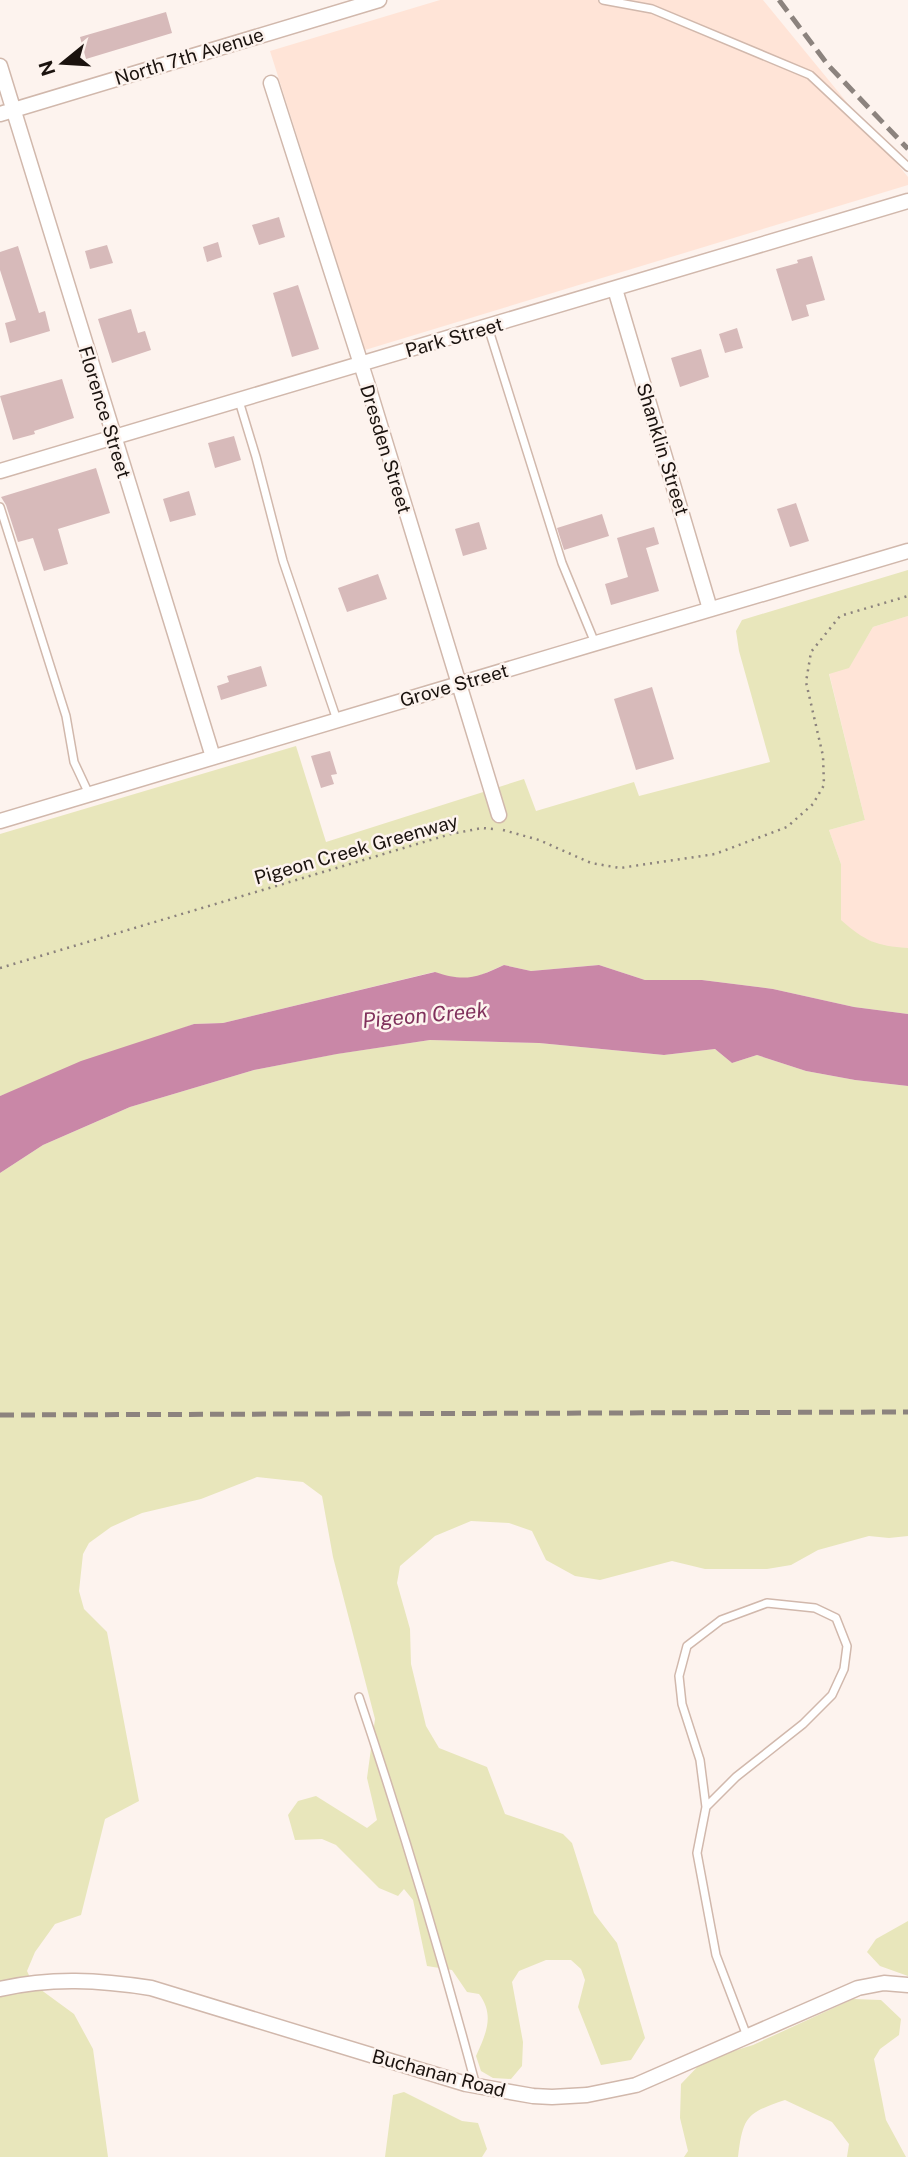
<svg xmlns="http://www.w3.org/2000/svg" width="908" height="2157" font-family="'Public Sans',sans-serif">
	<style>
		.built { fill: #ffe4d7 }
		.green { fill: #e8e6bb }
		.water { fill: #c987a7 }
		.building { fill: #d7baba }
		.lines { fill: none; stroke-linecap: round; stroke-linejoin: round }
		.service-casing { stroke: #d1b8ac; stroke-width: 10 }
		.minor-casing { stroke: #d1b8ac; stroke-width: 17 }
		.path { stroke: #8b827d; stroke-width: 2.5; stroke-dasharray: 2 5; stroke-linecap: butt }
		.service { stroke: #fff; stroke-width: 7 }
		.minor { stroke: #fff; stroke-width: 14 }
		.rail { stroke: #8c837e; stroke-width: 5; stroke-dasharray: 14 7; stroke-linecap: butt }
		.labels { text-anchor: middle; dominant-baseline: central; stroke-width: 5; stroke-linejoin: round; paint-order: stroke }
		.street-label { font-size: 19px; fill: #1b130f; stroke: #fdf3ee }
		.water-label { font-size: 21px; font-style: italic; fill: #80315c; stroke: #fdf3ee }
	</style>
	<rect width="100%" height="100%" fill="#fdf3ee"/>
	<path class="built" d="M440,0H763L908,177V185L365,350L270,51Z
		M908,616V948L884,947L859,936L840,920L841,864L829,830L865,820L829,673L849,667L873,627Z"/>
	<path class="green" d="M908,570V616L873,627L849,668L829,674L865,820L829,830L841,864V920C865,941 876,946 908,948V1014L854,1007L773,989L702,980H645L599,965L531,971L504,965L472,979L448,977L434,972L223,1023L194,1024L0,1096V834L296,746L326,842L524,779L536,811L634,782L639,796L770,762L739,651L736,631L742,620Z
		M430,1040L539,1043L664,1055L715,1049L732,1063L757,1055L806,1071L855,1080L908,1086V1536L889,1538L869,1536L818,1550L791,1565L767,1569H705L672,1561L600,1580L575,1576L546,1560L532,1531L509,1523L471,1521L435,1536L400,1566L397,1583L410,1629L411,1664L426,1726L439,1748L487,1767L505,1814L563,1834L572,1843L594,1913L617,1943L645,2038L631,2060L601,2065L578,2007L585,1980L581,1969L571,1960H546L519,1971L512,1982L523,2042L522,2066L511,2079L493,2078L481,2071L476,2056C486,2034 495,2015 479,1994L467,1992L452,1970L427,1966L413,1900L404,1889L398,1896L379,1888L336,1845L322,1839L295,1840L288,1815L298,1801L316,1796L367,1828L377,1820L367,1778L375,1719L333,1557L322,1496L303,1482L257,1477L201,1499L142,1513L111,1527L89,1543L83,1554L79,1591L84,1609L107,1632L139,1801L105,1819L81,1915L55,1924L35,1952L27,1971L33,1984L74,2014L93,2049L108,2157H0V1173L43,1145L130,1107L254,1070L336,1054Z
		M908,1921V1976L880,1966L867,1952L876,1939Z
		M853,1999L881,2000L901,2019L899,2035L880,2049L874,2059L886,2120L906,2157H847L849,2144L832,2122L785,2100C747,2113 743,2116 738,2157H684L688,2151L680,2118L681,2084L704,2060L753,2045Z
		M404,2092L462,2121L478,2123L487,2149L482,2157H385L393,2095Z"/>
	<path class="water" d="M504,965L531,971L599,965L645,980H702L773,989L854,1007L908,1014V1086L855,1080L806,1071L757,1055L732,1063L715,1049L664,1055L539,1043L430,1040L337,1054L254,1070L130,1107L43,1145L0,1173V1096L81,1061L194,1024L223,1023L435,972C464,982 477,978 504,965Z"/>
	<path class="building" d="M166,12L172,33L86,59L80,37Z
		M279,217L285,237L259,245L252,225Z
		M218,242L222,257L207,262L203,247Z
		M107,245L113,263L90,269L85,251Z
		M18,246L39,313L45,311L50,331L10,343L5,323L16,320L0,270V252Z
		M812,256L825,300L806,305L809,316L792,321L776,269L798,263L797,260Z
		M298,285L319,349L292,357L273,293Z
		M131,309L138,333L145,331L151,350L112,363L98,319Z
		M737,328L743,348L725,353L719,334Z
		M701,349L709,377L680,387L671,358Z
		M62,379L74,418L34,431L35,434L13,440L0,396Z
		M234,436L241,460L215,468L208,443Z
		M96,468L110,513L58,529L68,564L44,571L33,538L18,542L6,505L1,497Z
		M189,491L196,515L170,522L163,499Z
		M796,503L809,541L790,547L777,509Z
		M602,514L609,536L564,550L557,528Z
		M479,522L487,549L463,556L455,529Z
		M654,527L659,544L646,548L659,591L611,605L605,584L628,577L617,538Z
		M378,574L387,599L347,612L338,588Z
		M261,666L267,686L221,700L217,686L229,682L227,676Z
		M652,687L674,759L636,770L614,699Z
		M330,751L337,774L331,775L334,784L321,788L311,756Z"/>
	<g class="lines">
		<g class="service-casing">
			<path id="service" d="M603,0L652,9L810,75L908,167
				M488,327L562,563L595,643
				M239,401L256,457L283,561L337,720
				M0,507L66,716L74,762L89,794
				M359,1697C402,1825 441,1954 476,2086
				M706,1807L700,1760L682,1704L679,1676L687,1646L721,1620L767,1603L815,1608L836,1618L847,1646L844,1669L832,1695L803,1724L736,1777L706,1807L697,1853L716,1955L747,2036"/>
		</g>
		<g class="minor-casing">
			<path id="minor" d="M0,66L213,757
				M271,83L369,389L499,815
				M0,114L379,0
				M615,289L710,609
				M0,471L908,201
				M0,821C303,730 605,640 908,551
				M0,1989C51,1977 100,1980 151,1988L466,2084L533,2096L552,2097L587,2095L636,2085L858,1988L884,1983L908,1985"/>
		</g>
		<path class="path" d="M503,830L539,840L591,863L620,868L715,854L787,827L813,804L824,785L823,756L806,682L811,652L840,616L908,596
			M0,968L451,834L482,828L493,829"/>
		<use href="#service" class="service"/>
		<use href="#minor" class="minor"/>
		<path class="rail" d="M779,0L828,65L908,149
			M0,1415L908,1412"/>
	</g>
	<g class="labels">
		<g class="street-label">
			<text transform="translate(189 56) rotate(-17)">North 7th Avenue</text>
			<text transform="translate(454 337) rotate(-16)">Park Street</text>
			<text transform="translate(105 412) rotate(73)">Florence Street</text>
			<text transform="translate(386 449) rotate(73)">Dresden Street</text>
			<text transform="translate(663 449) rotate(73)">Shanklin Street</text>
			<text transform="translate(454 685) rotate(-16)">Grove Street</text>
			<text transform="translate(356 849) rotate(-16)">Pigeon Creek Greenway</text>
			<text transform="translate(439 2073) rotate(15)">Buchanan Road</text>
		</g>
		<g class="water-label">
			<text transform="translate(425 1015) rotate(-5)">Pigeon Creek</text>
		</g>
	</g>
	<g transform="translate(63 63) rotate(252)" stroke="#fdf3ee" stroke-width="5" paint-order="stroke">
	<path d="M0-5L12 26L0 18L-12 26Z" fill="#1b130f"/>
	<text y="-10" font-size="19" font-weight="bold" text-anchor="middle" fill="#1b130f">N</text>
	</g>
</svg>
